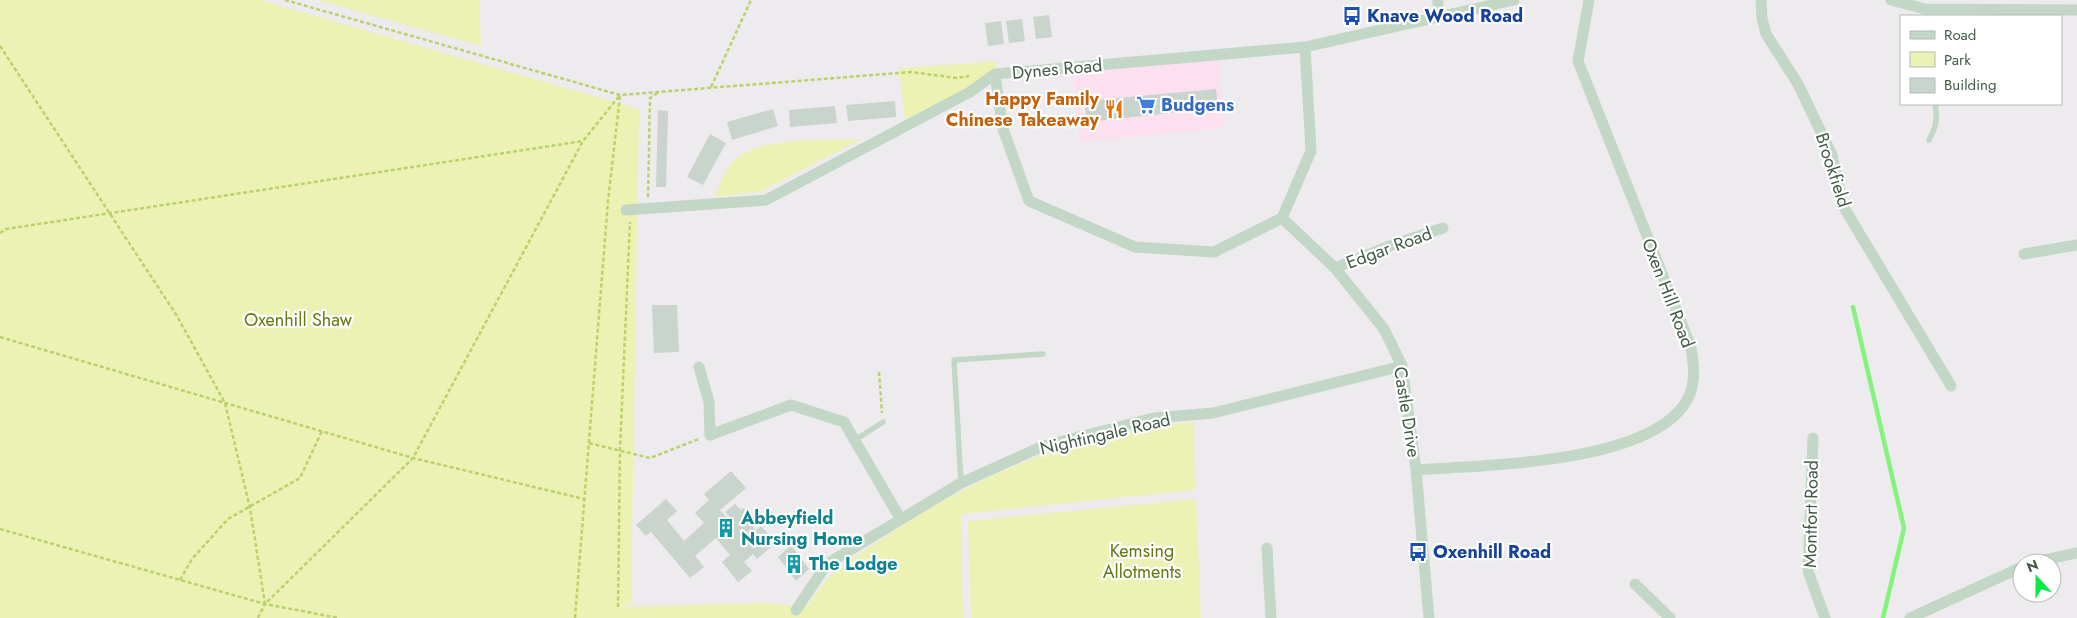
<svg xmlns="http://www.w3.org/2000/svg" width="2077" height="618" font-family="Jost,sans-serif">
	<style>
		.commercial { fill: #fde0f0 }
		.green { fill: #ebf2b3 }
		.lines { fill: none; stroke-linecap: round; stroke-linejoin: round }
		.stream { stroke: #84f37c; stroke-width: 4.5 }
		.building { fill: #c9d4cd }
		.path { stroke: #bad269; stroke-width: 2.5; stroke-dasharray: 4 2.5; stroke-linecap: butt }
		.service { stroke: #c2d7c6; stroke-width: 5.5 }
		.minor { stroke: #c2d7c6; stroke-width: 11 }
		.labels { text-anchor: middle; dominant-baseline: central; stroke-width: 4.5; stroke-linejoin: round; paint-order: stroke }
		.transit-label { font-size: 18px; font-weight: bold; fill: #164399; stroke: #fff; text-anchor: start }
		.street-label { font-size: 18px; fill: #425a47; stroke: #fff }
		.food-label { font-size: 18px; font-weight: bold; fill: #c56008; stroke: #fff; text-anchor: end }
		.shop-label { font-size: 18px; font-weight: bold; fill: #366cbe; stroke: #fff; text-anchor: start }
		.park-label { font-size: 18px; fill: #637a0e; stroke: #fff }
		.culture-label { font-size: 18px; font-weight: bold; fill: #0d838f; stroke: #fff; text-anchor: start }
	</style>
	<rect width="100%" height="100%" fill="#edebee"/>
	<path class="commercial" d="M1218,59L1224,128L1080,142L1073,71Z"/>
	<path class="green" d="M0,0H260L639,109L631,604L621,607L767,603L806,607C815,596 822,583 832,574C847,561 866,550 882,539C975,475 1081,430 1194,422L1195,490L961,514L963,618H0Z
		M318,0H479L481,46Z
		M997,61L995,69L969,87L905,120L899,68Z
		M861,139L762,191L715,197C720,184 724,171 735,160C759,136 828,141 861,139Z
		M1196,499L1201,618H971L968,521Z"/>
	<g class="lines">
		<path class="stream" d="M1853,307L1904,528L1883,618"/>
	</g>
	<path class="building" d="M1049,15L1052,37L1036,39L1033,17Z
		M1022,19L1025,41L1009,43L1006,21Z
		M1001,21L1004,44L988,46L985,23Z
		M1216,89L1218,108L1086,122L1085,101Z
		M895,101L896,117L848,121L846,105Z
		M835,106L837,123L790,127L789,110Z
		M773,109L778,126L732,140L727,122Z
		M658,110L668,111L666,187H656Z
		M710,134L726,143L703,185L687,177Z
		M652,305H677L679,352L654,353Z
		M731,471L746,488L720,510L733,524L735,523L725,512L735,504L741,510L743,508L757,524L753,527L756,530L761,526L776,543L757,559L753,554L744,562L752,571L738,582L722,562L730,555L716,538L695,556L704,567L690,578L651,532L646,536L636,525L666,499L677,511L667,520L684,541L704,523L695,513L709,500L704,494Z
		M791,545L809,569L796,581L778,557Z"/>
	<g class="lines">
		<path class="path" d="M285,0L620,95L911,72L957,78L969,76
			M0,46L177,316L225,403L250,508L265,604L413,458L583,141L620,95
			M711,87L751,0
			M648,197L650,98L659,92
			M0,233L6,229L583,141
			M0,337L413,458L584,499
			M879,372L882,413
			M589,443L650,458L699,439
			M0,529L265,604L339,618
			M180,580L192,559L228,519L300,478L322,431
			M618,607L620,449L630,222
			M258,618L265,604
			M575,618L608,201L620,96"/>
		<path class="service" d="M1929,140C1936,127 1938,118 1935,104
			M855,440L883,422
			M961,483L954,360L1043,354"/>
		<path class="minor" d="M1438,0V16
			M1761,0L1762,18L1766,34L1798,84L1832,155L1843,206L1951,386
			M1891,0L1925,9L2077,10
			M995,74L1003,129L1029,201L1135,247L1214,252L1282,218L1311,151L1305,47
			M626,210L766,200L970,92L995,74L1305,47L1514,0
			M1282,218L1335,268L1384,329L1402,366L1416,470L1429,618
			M2024,254L2077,245
			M1335,268L1392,245L1443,228
			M699,367L709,402L710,435L791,405L844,422L900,518
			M1813,438L1808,571L1825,618
			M1416,470C1484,465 1642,464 1684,405C1697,387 1694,367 1691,347L1578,61L1589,0
			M1267,548L1271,618
			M2030,563L2077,553
			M1635,584L1670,618
			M796,610L827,564L961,483L1043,446L1154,418L1213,413L1402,366
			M1910,618L2022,567"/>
	</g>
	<defs>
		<g id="bus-bare" transform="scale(1.5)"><path d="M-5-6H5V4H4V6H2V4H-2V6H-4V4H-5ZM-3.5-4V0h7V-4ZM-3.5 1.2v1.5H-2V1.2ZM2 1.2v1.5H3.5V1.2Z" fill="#1a4fb4" stroke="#fff" stroke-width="2.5" paint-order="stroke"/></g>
		<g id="supermarket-bare" transform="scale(1.5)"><path d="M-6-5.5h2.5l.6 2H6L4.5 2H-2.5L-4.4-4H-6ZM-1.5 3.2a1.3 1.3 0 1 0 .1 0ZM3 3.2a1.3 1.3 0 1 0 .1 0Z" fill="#3f7fe0" stroke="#fff" stroke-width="2.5" paint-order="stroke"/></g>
		<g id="restaurant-bare" transform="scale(1.5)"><path d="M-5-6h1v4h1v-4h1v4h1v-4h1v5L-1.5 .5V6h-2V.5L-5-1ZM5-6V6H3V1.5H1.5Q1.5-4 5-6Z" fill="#e8710a" stroke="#fff" stroke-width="2.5" paint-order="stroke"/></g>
		<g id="building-bare" transform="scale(1.5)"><path d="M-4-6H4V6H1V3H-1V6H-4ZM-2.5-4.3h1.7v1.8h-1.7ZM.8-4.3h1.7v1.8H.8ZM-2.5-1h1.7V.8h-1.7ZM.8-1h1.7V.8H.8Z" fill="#0f9aa8" stroke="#fff" stroke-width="2.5" paint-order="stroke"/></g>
	</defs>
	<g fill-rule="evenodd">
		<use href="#bus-bare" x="1352" y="16"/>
		<use href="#supermarket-bare" x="1146" y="105"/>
		<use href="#restaurant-bare" x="1114" y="109"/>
		<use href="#building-bare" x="726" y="528"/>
		<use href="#bus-bare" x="1418" y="552"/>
		<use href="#building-bare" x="794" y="564"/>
	</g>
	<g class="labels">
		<g class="transit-label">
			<text x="1367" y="16">Knave Wood Road</text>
			<text x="1433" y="552">Oxenhill Road</text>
		</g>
		<g class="street-label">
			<text transform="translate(1057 69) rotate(-5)">Dynes Road</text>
			<text transform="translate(1833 170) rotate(72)">Brookfield</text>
			<text transform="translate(1389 248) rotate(-20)">Edgar Road</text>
			<text transform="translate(1668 293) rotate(69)">Oxen Hill Road</text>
			<text transform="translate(1407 412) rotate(81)">Castle Drive</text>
			<text transform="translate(1105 434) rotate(-13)">Nightingale Road</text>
			<text transform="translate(1811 514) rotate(-89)">Montfort Road</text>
		</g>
		<g class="food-label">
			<text x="1099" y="99">Happy Family<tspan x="1099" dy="21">Chinese Takeaway</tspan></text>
		</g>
		<g class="shop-label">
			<text x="1161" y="105">Budgens</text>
		</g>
		<g class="park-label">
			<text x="298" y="320">Oxenhill Shaw</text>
			<text x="1142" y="551">Kemsing<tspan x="1142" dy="21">Allotments</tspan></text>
		</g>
		<g class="culture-label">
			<text x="741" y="518">Abbeyfield<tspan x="741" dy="21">Nursing Home</tspan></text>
			<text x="809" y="564">The Lodge</text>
		</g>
	</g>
	<rect x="1900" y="15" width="162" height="90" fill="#ffffff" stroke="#b3bdb5"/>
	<rect x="1910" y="31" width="25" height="8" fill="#c2d7c6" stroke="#b3bdb5"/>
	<text x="1944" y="40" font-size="15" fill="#425a47">Road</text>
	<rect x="1910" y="52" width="25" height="15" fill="#ebf2b3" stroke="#b3bdb5"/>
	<text x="1944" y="65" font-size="15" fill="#425a47">Park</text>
	<rect x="1910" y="78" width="25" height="15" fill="#c9d4cd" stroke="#b3bdb5"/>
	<text x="1944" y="90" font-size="15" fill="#425a47">Building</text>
	<g transform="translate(2037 578) rotate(339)"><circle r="24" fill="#ffffff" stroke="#b3bdb5"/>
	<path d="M0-4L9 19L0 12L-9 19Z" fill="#09ea49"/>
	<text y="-8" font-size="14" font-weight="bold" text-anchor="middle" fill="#425a47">N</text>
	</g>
</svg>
